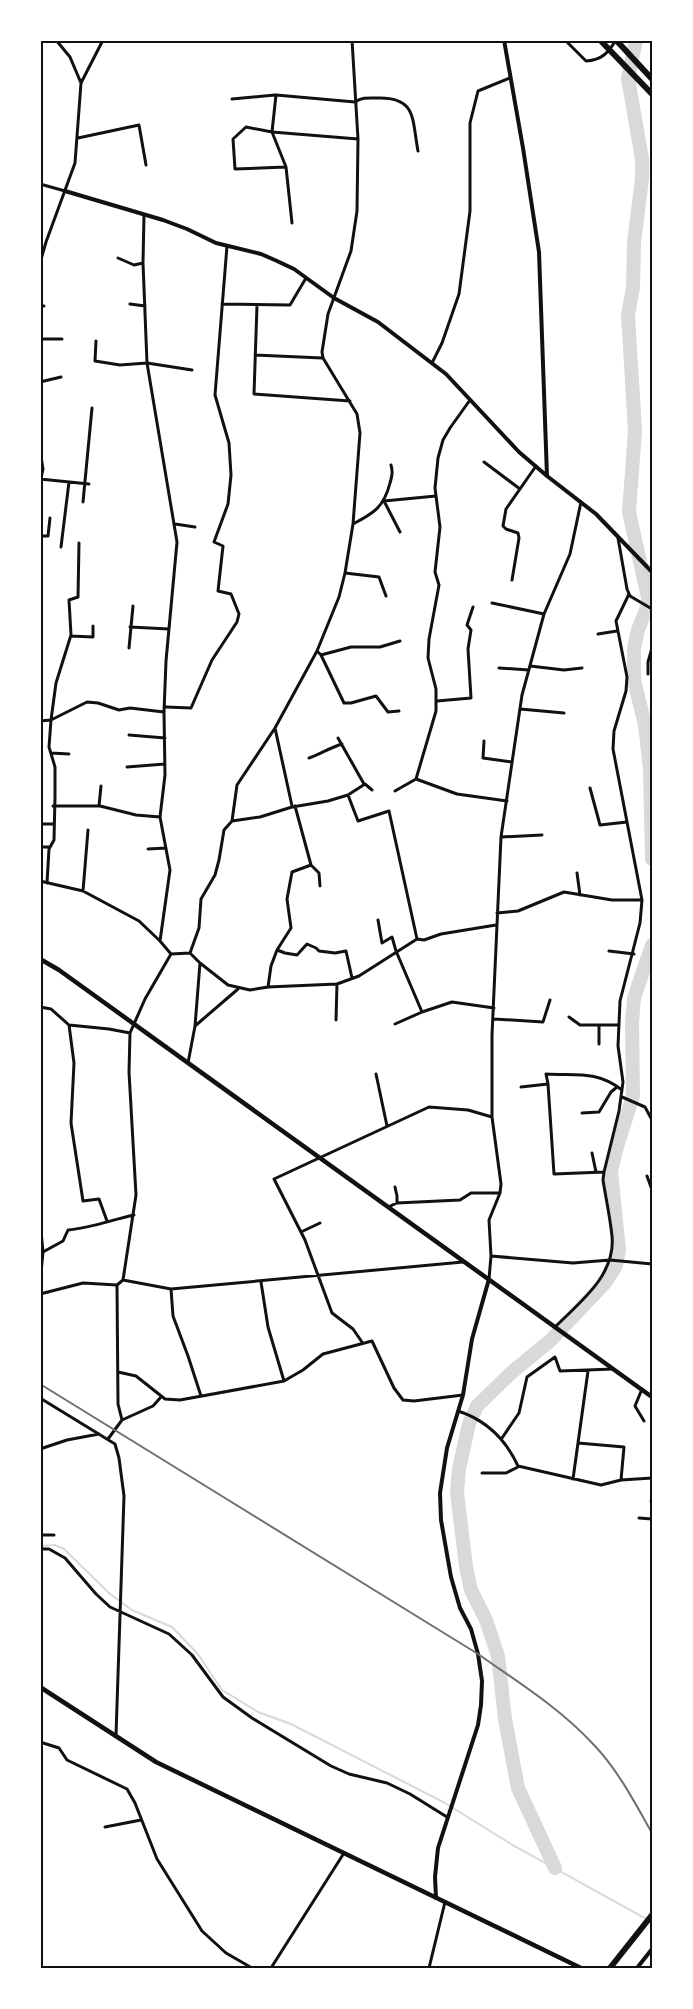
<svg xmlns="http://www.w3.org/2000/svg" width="693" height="2009" font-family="Manrope,sans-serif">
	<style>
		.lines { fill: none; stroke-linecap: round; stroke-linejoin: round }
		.stream { stroke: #d9d9d9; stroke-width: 2 }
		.river { stroke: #d9d9d9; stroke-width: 14 }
		.minor { stroke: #111; stroke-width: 3 }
		.tertiary { stroke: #111; stroke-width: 4 }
		.secondary { stroke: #111; stroke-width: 4.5 }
		.motorway { stroke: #111; stroke-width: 6 }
		.rail { stroke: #707070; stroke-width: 2 }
		.neatline { fill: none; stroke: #111; stroke-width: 2 }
	</style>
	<rect width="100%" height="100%" fill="#fff"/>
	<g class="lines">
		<path class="stream" d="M40,1546L55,1545L64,1549L110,1594L132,1610L172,1627L198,1654L222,1690L258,1712L291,1724L445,1803L511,1844L652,1922"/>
		<path class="river" d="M636,40L628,78L642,159V179L634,243L633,288L628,315L635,431L629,512L649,602L638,630L634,648V680L645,725L650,769L652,859
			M555,1868L518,1788L505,1719L498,1656L486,1620L471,1590L466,1567L457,1492L459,1469L469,1424L477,1406L512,1372L551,1340L605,1283L616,1266L619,1250L611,1172L616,1150L633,1096L632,1022L634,998L652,945"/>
		<path class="minor" d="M56,40L70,57L81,83
			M565,40L586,61C602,60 608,53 616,40
			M232,99L275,95
			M78,138L139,125L146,165
			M286,167L235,169L233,139L246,127L272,132L358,139
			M40,184L65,191
			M144,215L143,263L147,363L177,542L166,661L164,712L165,775L160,817L170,870L160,941L171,954
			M292,223L286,167L272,132L276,95L355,102C362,97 369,98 378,98C417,97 412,120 418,151
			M118,258L134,265L143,263
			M40,263L46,242L75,163L81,83L103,40
			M130,304L145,306
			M222,304L290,305L306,278
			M257,305L254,394L350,401
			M40,306H44
			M40,339H62
			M96,341L95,361L120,365L147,363L192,370
			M255,355L322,358
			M432,363L442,343L459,294L470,211V123L478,91L510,78
			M40,382L61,377
			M40,451L43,469L40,483
			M484,462L520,489
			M40,479L89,484
			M83,502L92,408
			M175,524L195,527
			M353,524C374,513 384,507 390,483C392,476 393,472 391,465
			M400,532L384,501L436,496
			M40,536H48L50,518
			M618,538L627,589L630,596L652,609
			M61,547L69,482
			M345,573L379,577L386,596
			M512,580L519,538L518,533L506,529L503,526L506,509L536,466
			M492,603L544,614
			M130,627L169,629
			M598,634L617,631
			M71,636L93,637V626
			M129,648L133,606
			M317,651L321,655L344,703H351L376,696L388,712L399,711
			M321,655L351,647H380L400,641
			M530,666L564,670L582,668
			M499,668L529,670
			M648,674V662L652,648
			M437,701L471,698L468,649L471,630L467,625L473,607
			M166,707L191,708L212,660L237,622L239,614L231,594L218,591L223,546L214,542L228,504L231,475L229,443L215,395L227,246
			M520,709L564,713
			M40,721L51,720L87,702L98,703L119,710L130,708L164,712
			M275,728L292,806
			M129,735L165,738
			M338,738L364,784
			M484,741L483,758L512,762
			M51,753L69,754
			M309,758C321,754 329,748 342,744
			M127,767L165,764
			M416,779L436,711V689L428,658L429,639L439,585L435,572L440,527L435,488L438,458L443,440L450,428L470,400
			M590,788L600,825L627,822
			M395,791L416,779L457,794L507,801
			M348,795L358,821L389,811L417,939
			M53,806H100L136,815L160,817
			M99,806L101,786
			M295,806L311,865L319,873L320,886
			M232,821L260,817L292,807L328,801L348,795L365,784L372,790
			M40,824H53
			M501,837L542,835
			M40,847H50
			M148,849L166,848
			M577,873L580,895
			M40,881L83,891L139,921L160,941
			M47,883L49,849L54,840L55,797V767L49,747L51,720L56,683L71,635L69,600L78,597L79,543
			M83,891L88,830
			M497,913L518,911L564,892L612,900H641
			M378,920L382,943L392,937L396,951L422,1012L395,1024
			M277,950L285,953L297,955L307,944L316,948L319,951L335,953L346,951L352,978
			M609,951L634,954
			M190,953L199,928L201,899L215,875L219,860L224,830L232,821L237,785L275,728L317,651L339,597L345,573L353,524L360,433L357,414L323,358L322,352L328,314L351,251L357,211L358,139L352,40
			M171,954L190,953L200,963L228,985L250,990L268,987L337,984L359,976L417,939L424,940L441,934L496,925
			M268,987L271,966L277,950L291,928L287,899L292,872L311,865
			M40,1007L51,1009L69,1025L109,1029L130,1033
			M422,1012L452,1002L494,1008
			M569,1017L580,1025H618
			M494,1019L543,1022L550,1000
			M336,1020L337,984
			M69,1025L74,1063L71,1123L83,1201L99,1199L107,1221
			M599,1025V1044
			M195,1026L200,963
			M188,1063L195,1026L238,989
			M376,1074L387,1126
			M548,1084L554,1174L604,1172
			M521,1087L548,1084L546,1074C576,1076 596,1070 622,1090
			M622,1097L645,1107L652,1120
			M582,1113L599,1112L611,1092L617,1087
			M592,1153L596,1172
			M647,1176L652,1190
			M395,1187L397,1196V1203
			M388,1207L397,1203L460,1200L471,1193H500
			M40,1221L43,1252L40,1283
			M301,1232L320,1223
			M43,1252L63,1241L68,1230C91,1228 111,1220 134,1215
			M491,1256L573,1263L610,1260L652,1264
			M489,1279L491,1256L489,1220L500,1193L501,1184L492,1117V1035L501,837L522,695L544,614L570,554L581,502
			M123,1280L171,1289L463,1262
			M261,1282L268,1327L284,1381
			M171,1289L173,1316L188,1356L201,1396
			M40,1294L83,1283L117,1285
			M555,1327C580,1302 616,1275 612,1236C610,1217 606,1199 603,1180L604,1172L619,1111L623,1082L618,1046L620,1001L640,923L642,900L613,749L614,731L626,691L627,677L616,621L629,594
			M362,1342L353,1329L332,1313L305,1240L274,1179L429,1107L468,1110L492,1117
			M118,1372L136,1376L165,1399L180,1400L284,1381L303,1370L323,1354L372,1341L394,1388L403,1400L414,1401L463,1395
			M642,1389L635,1406L644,1421
			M40,1398L115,1444L119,1458L124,1496L116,1735
			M458,1411C486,1420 506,1440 518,1466L601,1485L621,1480L652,1478
			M122,1420L153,1406L161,1397
			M502,1438L519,1413L527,1377L555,1357L560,1371L613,1369
			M108,1439L122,1420L118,1404L117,1285L123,1280L136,1195L129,1072L130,1033L145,999L171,954
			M578,1443L624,1447L621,1480
			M40,1449L67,1440L99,1434
			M482,1473H506L518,1467
			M573,1479L588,1371
			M651,1501H652
			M639,1518L652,1519
			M40,1535H54
			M40,1549H49L65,1558L96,1594L110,1607L169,1634L192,1655L223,1697L252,1718L331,1766L349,1774L387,1783L410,1794L447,1817
			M40,1742L59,1748L67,1760L127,1789L135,1803L157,1859L202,1931L226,1953L252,1968
			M105,1827L141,1820
			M271,1968L344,1853
			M429,1968L445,1902"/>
		<path class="tertiary" d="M504,40L523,148L539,252L547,476
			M65,191L163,220L187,229L216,243L261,254L277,261L294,269L334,298L378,322L446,374L519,452L547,476L596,514L652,572
			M436,1898L435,1877L438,1848L478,1725L481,1705L482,1681L478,1654L471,1629L460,1608L451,1577L441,1520L440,1493L447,1448L463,1395L472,1339L489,1279
			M637,1968L652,1949"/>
		<path class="secondary" d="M40,959L59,970L652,1397
			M40,1687L156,1762L581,1968"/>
		<path class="motorway" d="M600,40L652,94
			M616,40L652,79
			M610,1968L652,1915"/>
		<path class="rail" d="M40,1384L478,1654C519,1683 560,1708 594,1745C618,1770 635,1803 652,1833"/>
	</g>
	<rect width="693" height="2009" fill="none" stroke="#ffffff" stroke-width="84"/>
	<rect x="42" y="42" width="609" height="1925" class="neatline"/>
</svg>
